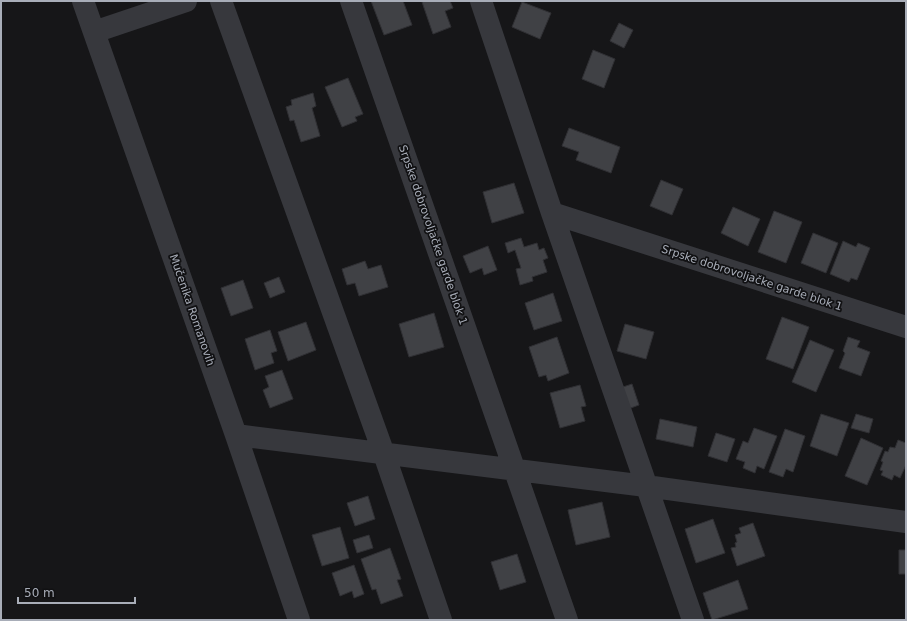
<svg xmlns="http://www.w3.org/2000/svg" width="907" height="621" font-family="'DejaVu Sans',sans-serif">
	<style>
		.building { fill: #404145; stroke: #303034 }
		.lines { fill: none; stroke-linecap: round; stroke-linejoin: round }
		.minor { stroke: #37383d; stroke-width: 22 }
		.labels { text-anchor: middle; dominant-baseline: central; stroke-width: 3.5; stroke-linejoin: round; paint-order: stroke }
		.street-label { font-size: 11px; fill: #a8adb8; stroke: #111113 }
	</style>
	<rect width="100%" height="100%" fill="#161618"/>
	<path class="building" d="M371,1H403L412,25L384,35Z
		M424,1H450L453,8L445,11L451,27L433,34L422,2Z
		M522,2L551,13L540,39L512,27Z
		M619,23L633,30L624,48L610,41Z
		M593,50L615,59L604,88L582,79Z
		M348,78L363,114L355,117L357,121L342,127L325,87Z
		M313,93L316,106L312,108L320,136L301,142L294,120L290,121L286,107L292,105L291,100Z
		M569,128L620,147L611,173L576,160L579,152L562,146Z
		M661,180L683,189L672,215L650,206Z
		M514,183L524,213L492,223L483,192Z
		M733,207L760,219L748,246L721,233Z
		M774,211L802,222L786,263L758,252Z
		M813,233L838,243L826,273L801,263Z
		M521,238L524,247L537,243L539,250L544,248L548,258L543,260L547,272L532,277L533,281L520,285L516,269L521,268L515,250L508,253L505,243Z
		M843,241L856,247L858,243L870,248L857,280L851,278L849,282L830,274Z
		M488,246L497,270L484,275L482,268L470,273L463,256Z
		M365,261L368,269L381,265L388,287L359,296L355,283L347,285L342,269Z
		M279,277L285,292L270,298L264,283Z
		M243,280L253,308L231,316L221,288Z
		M553,293L562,321L534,330L525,303Z
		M434,313L444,347L409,357L399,324Z
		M782,317L809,327L793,369L766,359Z
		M306,322L316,350L288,361L278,332Z
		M625,324L654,332L646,359L617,351Z
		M270,330L277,351L271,353L274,363L255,370L245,339Z
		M557,337L569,373L548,381L546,375L539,377L529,347Z
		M848,337L860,341L857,347L870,352L861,376L839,368L845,353L843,351Z
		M810,340L834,350L816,392L792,382Z
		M282,370L293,399L270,408L263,390L269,387L265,376Z
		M632,384L639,405L628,409L614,390Z
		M580,385L586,406L581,407L585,421L560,428L550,393Z
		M821,414L849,423L837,456L810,446Z
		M856,414L873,419L869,433L851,428Z
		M660,419L697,427L693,447L656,439Z
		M754,428L777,436L764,469L757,466L755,473L743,468L745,462L736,459L743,441L748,443Z
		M785,429L805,436L793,472L786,469L783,477L769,472Z
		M716,433L735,439L727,462L708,456Z
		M861,438L883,448L867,485L845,476Z
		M898,440L906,443V465L900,478L894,475L892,480L881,475L883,471L880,470L883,462L881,461L885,451L888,452L890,447L895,448Z
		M368,496L375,519L355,526L347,503Z
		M602,502L610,537L576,545L568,510Z
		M713,519L725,553L696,563L685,529Z
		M753,523L765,556L737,566L731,548L736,547L735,543L737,542L735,535L741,533L739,528Z
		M340,527L349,558L322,566L312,535Z
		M369,535L373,548L357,553L353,540Z
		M390,548L401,579L397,580L403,596L381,604L376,589L372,590L361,559Z
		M899,550H906V574H899Z
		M517,554L526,582L500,590L491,562Z
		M354,565L364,594L354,598L352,591L340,596L332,573Z
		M738,580L748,609L712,620L703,593Z"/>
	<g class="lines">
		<path class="minor" d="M83,1L236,435L299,620
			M221,1L384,454L441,620
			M351,1L567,620
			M481,1L552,213L693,620
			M94,32L186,1
			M552,213L906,327
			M236,435L646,486L906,522"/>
	</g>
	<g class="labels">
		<g class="street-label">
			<text transform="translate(433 235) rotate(71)">Srpske dobrovoljačke garde blok 1</text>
			<text transform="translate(752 278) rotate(18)">Srpske dobrovoljačke garde blok 1</text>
			<text transform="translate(192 310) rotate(71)">Mučenika Romanovih</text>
		</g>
	</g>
	<rect width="907" height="621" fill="none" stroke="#a8adb8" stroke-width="4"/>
	<path d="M18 597v6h117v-6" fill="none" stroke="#a8adb8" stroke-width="2"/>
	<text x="24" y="597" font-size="12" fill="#a8adb8" stroke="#111113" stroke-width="3" paint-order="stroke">50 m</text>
</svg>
